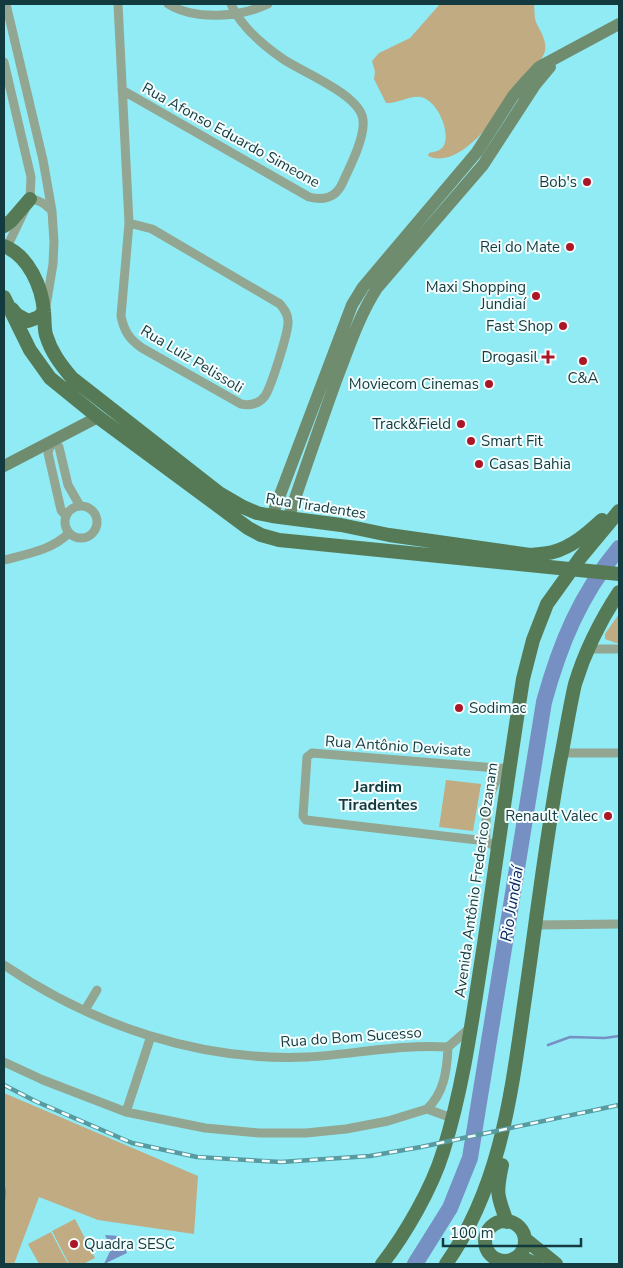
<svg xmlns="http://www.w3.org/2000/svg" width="623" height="1268" font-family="'Nunito Sans',sans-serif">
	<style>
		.green { fill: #c0ab83 }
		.water { fill: #7790c3 }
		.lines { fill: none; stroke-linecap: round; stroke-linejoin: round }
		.stream { stroke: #7790c3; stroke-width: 2.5 }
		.river { stroke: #7790c3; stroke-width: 16 }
		.street { stroke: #93a691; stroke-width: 9 }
		.secondary { stroke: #708c6e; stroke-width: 12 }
		.primary { stroke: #567a55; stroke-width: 14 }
		.rail-casing { stroke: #579aa0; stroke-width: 4.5 }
		.rail { stroke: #f4fdfd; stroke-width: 2.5; stroke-dasharray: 8; stroke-linecap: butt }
		.poi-dot { fill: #ab1726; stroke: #f4fdfd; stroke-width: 2 }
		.labels { text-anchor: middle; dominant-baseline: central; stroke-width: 4; stroke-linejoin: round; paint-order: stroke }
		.street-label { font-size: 15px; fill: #133a3e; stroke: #f4fdfd }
		.poi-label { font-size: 15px; fill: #133a3e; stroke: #f4fdfd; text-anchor: end }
		.neighbourhood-label { font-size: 16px; font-weight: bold; fill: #133a3e; stroke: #f4fdfd }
		.water-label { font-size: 16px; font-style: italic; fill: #0b2460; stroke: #f4fdfd }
	</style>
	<rect width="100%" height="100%" fill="#90ebf4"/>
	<path class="green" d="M440,4H536L534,6C535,11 534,17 536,22C540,31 547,40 545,51C543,60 526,77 520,85C503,107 462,172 428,156L429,153C433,152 440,151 443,147C452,133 437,100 421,97C409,95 398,104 386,103L374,79L375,72L372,61L379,53L410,38Z
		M619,614V644L605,639V634Z
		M446,780L481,784L473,831L439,827Z
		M4,1093L198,1176L194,1234L98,1220L39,1197L14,1264H4Z
		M75,1219L95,1258L83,1264H69L52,1231Z
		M51,1232L68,1264H39L28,1244Z"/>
	<path class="water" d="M105,1235L120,1236L127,1253L104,1264L111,1249Z"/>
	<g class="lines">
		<path class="stream" d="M548,1045L570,1037L605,1038L619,1036
			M4,1187L5,1192L4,1201"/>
		<path class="river" d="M415,1264L450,1208L470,1158L544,702C560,644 580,595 619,548"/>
		<path class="street" d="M6,4L43,160L52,211L54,242L53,264L46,306
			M118,4L129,223L121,316C124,331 129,339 142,348L241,404C251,406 259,404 265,396C271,387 289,331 288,321C288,314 284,309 280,304L152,229L129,223
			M168,4C196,21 240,17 268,4
			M4,62L31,177L30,199L7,247
			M122,90L309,197C324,201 336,198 343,182C350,166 365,138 363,120C361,95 302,72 283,59C263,45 240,26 231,4
			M30,199C40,200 45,204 52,211
			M65 522a16 16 0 1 1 32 0a16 16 0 1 1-32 0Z
			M66,516L61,510L48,453L52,440L59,447L68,485L80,506
			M4,560C27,554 52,550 69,533
			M587,649H619
			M562,753H619
			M486,841C485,810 487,795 503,768
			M498,848L486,841L306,820L303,816L307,757L312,753L509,769
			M536,925L619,924
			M4,965C92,1025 200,1062 308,1057C355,1054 401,1044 448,1047L471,1027
			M85,1010L97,990
			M4,1062L43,1080L126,1112L205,1128L259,1133H306L346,1129L388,1121L427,1109L452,1118
			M427,1109C444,1093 447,1071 448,1047
			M126,1112L151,1036"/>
		<path class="secondary" d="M4,466L98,417
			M272,516L352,305L363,287L477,152L513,96L526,81L539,67L619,24
			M288,519C304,472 320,425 337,378C349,347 359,316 377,288L483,165L535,85L550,67"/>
		<path class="primary" d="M4,226L11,221L30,199
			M4,246C29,256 42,287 44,312C45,320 44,328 46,335C51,352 61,365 72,378L219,493L243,507L257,513L272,516L341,525L389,535L530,555C537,554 546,554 553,552C572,547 588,533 602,520
			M4,297L30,350L50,378L98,417L248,528L261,535L279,540L619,574
			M12,309L17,315L28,321L39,317L44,311
			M502,1165C496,1193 497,1195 507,1222
			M485 1241a20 20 0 1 1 40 0a20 20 0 1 1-40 0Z
			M525,1239L556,1264
			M515,1258L525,1259L536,1264
			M382,1264C405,1235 432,1188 443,1152C464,1085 473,1014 484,944C497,856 509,768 523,679L533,640L547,604L580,558L619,511
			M446,1264C503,1183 512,1086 526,991C537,915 546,838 560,762C565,737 569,710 575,684C585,651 600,621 619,592"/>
		<g class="rail-casing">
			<path id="rail" d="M4,1085L35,1101L132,1143L197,1157L281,1162L370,1156L421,1147L619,1105"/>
		</g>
		<use href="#rail" class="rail"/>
	</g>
	<g class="poi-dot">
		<circle cx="587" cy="182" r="5"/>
		<circle cx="570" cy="247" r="5"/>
		<circle cx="536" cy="296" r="5"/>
		<circle cx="563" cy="326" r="5"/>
		<path d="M545.5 349.5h5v5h5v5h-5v5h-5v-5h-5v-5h5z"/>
		<circle cx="583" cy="361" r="5"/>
		<circle cx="489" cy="384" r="5"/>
		<circle cx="461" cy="424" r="5"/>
		<circle cx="471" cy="441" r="5"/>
		<circle cx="479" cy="464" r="5"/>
		<circle cx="459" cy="708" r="5"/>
		<circle cx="608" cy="816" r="5"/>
		<circle cx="74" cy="1244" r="5"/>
	</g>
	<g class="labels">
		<g class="street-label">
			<text transform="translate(231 135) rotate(29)">Rua Afonso Eduardo Simeone</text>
			<text transform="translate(192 359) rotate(31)">Rua Luiz Pelissoli</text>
			<text transform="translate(316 506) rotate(9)">Rua Tiradentes</text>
			<text transform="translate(398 746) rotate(4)">Rua Antônio Devisate</text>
			<text transform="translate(476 880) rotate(-82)">Avenida Antônio Frederico Ozanam</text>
			<text transform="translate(351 1037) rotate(-4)">Rua do Bom Sucesso</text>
		</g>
		<g class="poi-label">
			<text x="577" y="182">Bob's</text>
			<text x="560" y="247">Rei do Mate</text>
			<text x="526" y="287">Maxi Shopping<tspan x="526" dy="17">Jundiaí</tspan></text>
			<text x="553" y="326">Fast Shop</text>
			<text x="538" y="357">Drogasil</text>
			<text x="583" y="378" text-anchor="middle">C&amp;A</text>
			<text x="479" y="384">Moviecom Cinemas</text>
			<text x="451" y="424">Track&amp;Field</text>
			<text x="481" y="441" text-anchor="start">Smart Fit</text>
			<text x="489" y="464" text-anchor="start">Casas Bahia</text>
			<text x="469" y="708" text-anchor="start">Sodimac</text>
			<text x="598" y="816">Renault Valec</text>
			<text x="84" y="1244" text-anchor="start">Quadra SESC</text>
		</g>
		<g class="neighbourhood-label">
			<text x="378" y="787">Jardim<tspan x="378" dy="18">Tiradentes</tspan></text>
		</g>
		<g class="water-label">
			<text transform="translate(512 904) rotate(-81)">Rio Jundiaí</text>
		</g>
	</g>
	<rect width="623" height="1268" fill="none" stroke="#133a3e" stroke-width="10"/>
	<path d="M443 1238v8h138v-8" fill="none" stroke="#133a3e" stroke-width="2.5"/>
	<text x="450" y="1238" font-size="15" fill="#133a3e" stroke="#f4fdfd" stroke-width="4" paint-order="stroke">100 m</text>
</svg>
